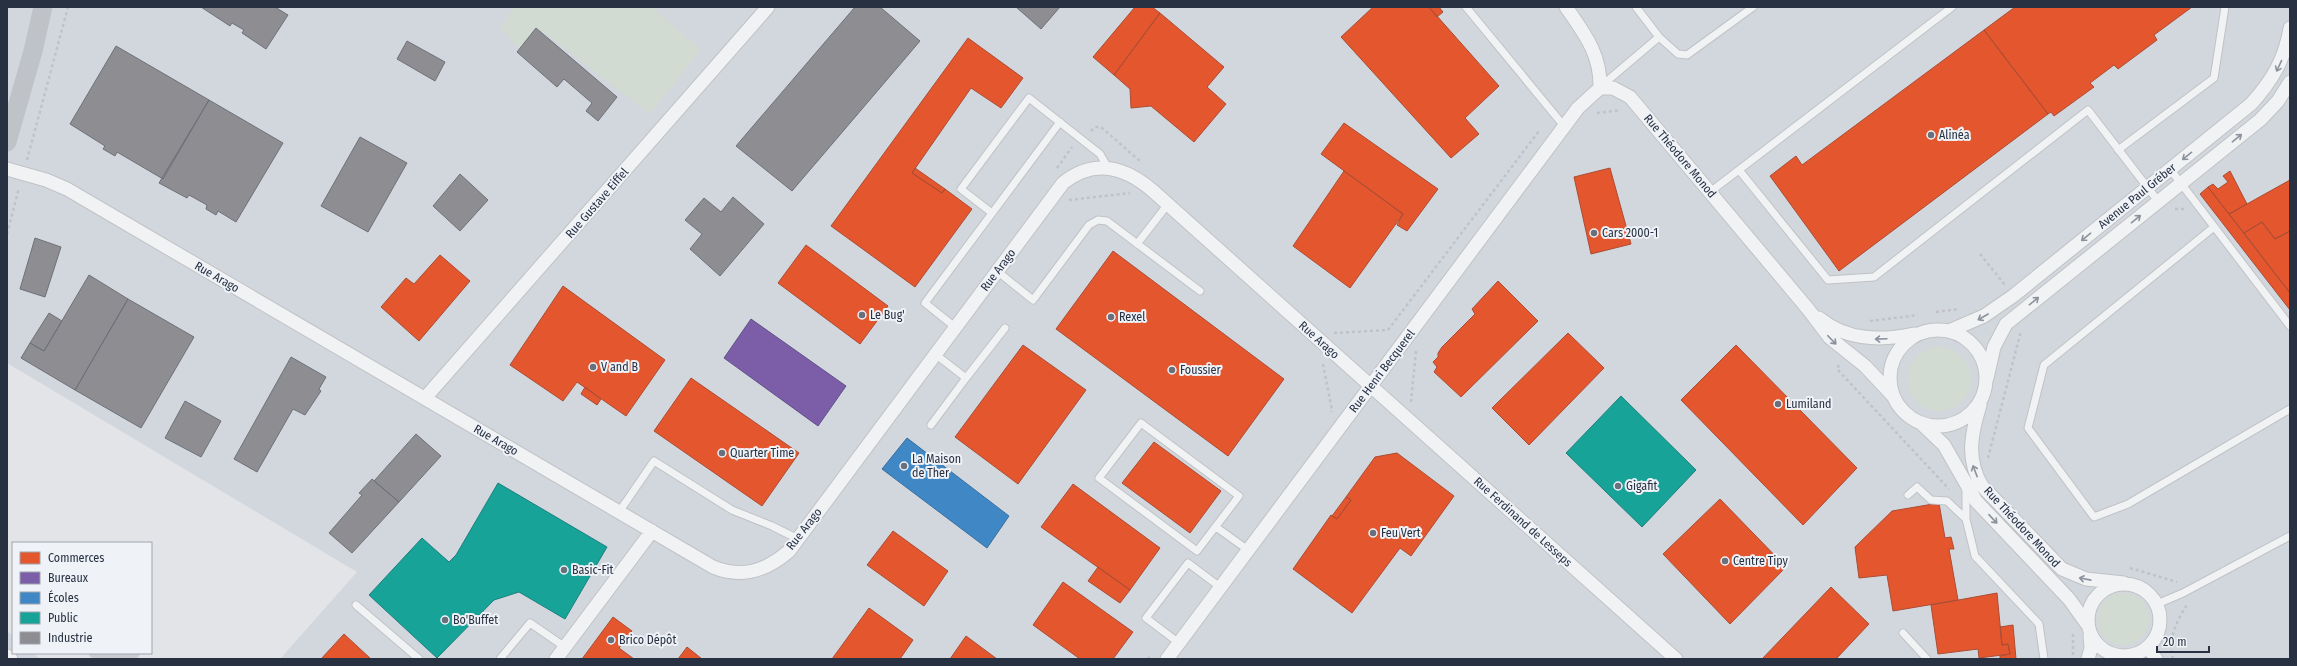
<svg xmlns="http://www.w3.org/2000/svg" width="2297" height="666" font-family="'Fira Sans Condensed',sans-serif">
	<style>
		.built { fill: #d2d7de }
		.green { fill: #d2dbd2 }
		.shops { fill: #e4572e; stroke: #ab4c34 }
		.offices { fill: #7b5ea7; stroke: #625089 }
		.schools { fill: #3f88c5; stroke: #386e9e }
		.public { fill: #17a398; stroke: #1c817e }
		.industry { fill: #8d8d92; stroke: #6e717a }
		.building { fill: #cacccf }
		.lines { fill: none; stroke-linecap: round; stroke-linejoin: round }
		.lane-casing { stroke: #c0c2c5; stroke-width: 9 }
		.street-casing { stroke: #c0c2c5; stroke-width: 15 }
		.path { stroke: #c1c2c7; stroke-width: 2.5; stroke-dasharray: 3 3; stroke-linecap: butt }
		.lane { stroke: #f1f2f4; stroke-width: 7 }
		.street { stroke: #f1f2f4; stroke-width: 13 }
		.secondary { stroke: #bfc2c7; stroke-width: 19 }
		.oneway { stroke: #8c929b }
		.poi-dot { fill: #68707c; stroke: #eff2f7; stroke-width: 1.5 }
		.labels { text-anchor: middle; dominant-baseline: central; stroke-width: 4; stroke-linejoin: round; paint-order: stroke }
		.poi-label { font-size: 12px; fill: #273142; stroke: #eff2f7; text-anchor: start }
		.street-label { font-size: 12px; fill: #273142; stroke: #eff2f7 }
	</style>
	<rect width="100%" height="100%" fill="#e2e4e7"/>
	<path class="built" d="M7,7H2290V659H280L357,572L7,363Z
		M7,631L13,636V653H33L40,659H7Z"/>
	<path class="green" d="M514,7H652L701,50L650,114L542,31L519,48L500,28Z
		M1907 379a32 32 0 1 1 64 0a32 32 0 1 1-64 0Z
		M2097 619a26 26 0 1 1 52 0a26 26 0 1 1-52 0Z"/>
	<path class="shops" d="M1135,7H1152L1160,13L1114,75L1093,57Z
		M1373,7H1429L1499,86L1465,118L1479,134L1451,158L1341,37Z
		M1429,7H1439L1443,12L1437,17Z
		M2015,7H2192L2154,35L2157,40L2118,69L2114,65L2090,83L2094,87L2054,116L2051,112L2048,114L1984,30Z
		M1160,13L1224,67L1207,87L1226,104L1194,142L1151,106L1131,108L1130,89L1114,75Z
		M1984,30L2048,114L1839,271L1770,176L1796,156L1802,165Z
		M968,38L1023,78L1001,108L971,88L912,173L942,193L945,189L972,209L915,287L831,226Z
		M1344,123L1438,189L1407,231L1397,225L1403,214L1321,154Z
		M915,168L945,189L942,193L912,173Z
		M1610,168L1631,244L1591,254L1574,177Z
		M1344,171L1403,214L1350,288L1293,246Z
		M2230,171L2247,204L2229,214L2208,187L2213,184L2218,189L2228,182L2223,176Z
		M2290,180V231L2275,239L2262,222L2244,233L2229,214Z
		M2208,187L2290,293V310L2200,194Z
		M2262,222L2275,239L2290,231V293L2244,233Z
		M806,245L888,306L860,344L778,283Z
		M1113,251L1284,379L1228,456L1056,329Z
		M440,255L470,281L419,341L381,307L406,278L414,284Z
		M1498,281L1538,321L1461,397L1434,372L1437,367L1433,362L1438,357V353L1442,347L1475,314L1472,309Z
		M563,286L665,360L626,416L577,382L563,401L510,365Z
		M1568,333L1604,368L1529,445L1492,408Z
		M1023,345L1086,390L1018,484L955,437Z
		M1736,345L1857,468L1803,525L1681,400Z
		M691,378L799,453L762,506L654,431Z
		M585,387L601,399L597,405L581,394Z
		M1154,442L1221,491L1190,533L1122,483Z
		M1397,453L1454,496L1411,556L1400,548L1352,613L1293,569L1331,515L1337,519L1351,500L1346,497L1375,457Z
		M1073,484L1160,548L1130,590L1041,527Z
		M1346,497L1351,500L1337,519L1332,516Z
		M1720,499L1786,567L1730,624L1663,554Z
		M1939,503L1945,538L1951,537L1954,549H1949L1958,600L1893,611L1887,575L1859,578L1855,547L1892,511Z
		M893,531L948,571L924,606L867,565Z
		M1098,567L1130,590L1120,603L1088,581Z
		M1063,582L1133,632L1113,659H1080L1033,625Z
		M1831,587L1869,624L1836,659H1762Z
		M1997,593L2002,645L2008,644L2010,654L1979,658L1978,649L1938,654L1931,605Z
		M869,608L913,640L900,659H832Z
		M613,617L632,631L619,648L634,659H582Z
		M2013,625L2016,659H2000V656L2010,654L2008,644L2002,645L2000,627Z
		M344,634L371,659H321Z
		M966,636L997,659H950Z
		M687,647L702,659H678Z"/>
	<path class="offices" d="M751,319L846,386L818,426L724,358Z"/>
	<path class="schools" d="M907,438L1009,516L987,548L882,469Z"/>
	<path class="public" d="M1621,396L1696,470L1642,527L1566,453Z
		M498,483L607,547L565,619L519,592L494,600L437,658L369,595L422,538L449,562L456,555Z"/>
	<path class="industry" d="M201,7H275L288,15L266,49L242,33L244,30L232,23L230,26Z
		M855,7H880L920,41L792,191L736,146Z
		M1016,7H1060L1041,29Z
		M536,28L617,97L598,121L586,111L592,103L564,79L557,87L517,52Z
		M407,41L445,62L435,81L397,59Z
		M116,46L209,100L163,179L117,152L115,156L103,149L105,146L70,124Z
		M209,100L283,143L236,222L218,211L216,215L206,209L207,205L189,195L187,198L159,183Z
		M360,137L407,163L368,232L321,206Z
		M460,174L488,200L460,231L433,206Z
		M733,197L764,224L720,276L690,249L702,234L685,220L704,198L721,212Z
		M35,238L61,247L45,297L20,289Z
		M89,275L128,299L75,390L21,358L30,343L44,351Z
		M128,299L194,337L141,428L75,390Z
		M49,313L62,321L44,351L30,343Z
		M291,357L326,377L319,389L321,391L305,415L293,409L257,472L234,459Z
		M185,401L221,421L201,457L165,438Z
		M416,434L441,456L399,502L374,481Z
		M372,479L399,502L352,553L329,533L362,495L359,493Z"/>
	<path class="building" d="M90,653H141L137,659H94L89,656Z"/>
	<g class="lines">
		<g class="lane-casing">
			<path id="lane" d="M1466,7L1564,126
				M1659,37L1678,54L1687,55L1753,7
				M1600,87L1659,37L1636,7
				M2118,150L2214,78L2225,7
				M2170,169L2290,326
				M1739,170L1828,280L1874,277L2088,110L2158,201
				M1710,192L1952,7
				M992,213L961,189L1029,98L1100,154L1108,168
				M2214,227L2044,365L2028,428L2094,517L2128,504L2290,409
				M1137,244L1168,204
				M997,271L1033,300L1089,225L1098,220L1107,221L1200,291
				M955,327L925,303L1060,122
				M935,354L966,378L1005,328
				M1141,423L1239,496L1197,551L1099,478Z
				M931,425L966,378
				M1966,489V519L1975,556L2039,624L2044,659
				M1908,495L1917,487L1931,500L1947,501L1966,519
				M619,512L654,461L732,510L772,526L798,539
				M1216,527L1248,550
				M2157,604L2183,593L2290,536
				M356,605L419,659
				M1903,633L1927,659
				M1179,643L1146,618L1188,563L1220,587
				M500,659L530,623L565,647"/>
		</g>
		<g class="street-casing">
			<path id="street" d="M1566,7C1584,33 1601,54 1600,88H1613L1630,97L1808,309L1830,338L1865,366L1894,397
				M7,169L46,180L67,189L713,567C742,579 766,571 789,551L1063,183C1095,158 1125,167 1153,191L1676,659
				M1819,318C1847,341 1881,341 1914,334
				M1890 378a48 48 0 1 1 96 0a48 48 0 1 1-96 0Z
				M1949,331L1984,316L2013,296L2251,104C2272,81 2285,59 2290,28
				M1987,378L1994,347L2006,324L2260,120L2278,101L2290,82
				M425,398L768,7
				M1980,405C1971,434 1966,459 1982,486L2062,569L2086,579L2124,583
				M1923,425L1944,445L1976,501L2069,599L2087,624
				M2088 620a36 36 0 1 1 72 0a36 36 0 1 1-72 0Z
				M2148,647L2156,659
				M7,656L11,659
				M556,659L652,531
				M1167,659L1578,108L1600,88
				M2088,659L2091,648L2090,635"/>
		</g>
		<path class="path" d="M1597,113L1621,110
			M1091,131L1095,127H1101L1142,163
			M27,160L68,7
			M1057,168L1072,147
			M1069,200L1130,193
			M2175,209H2185
			M7,234L19,188
			M1980,254L2005,285
			M1936,312L1959,309
			M1870,321L1918,315
			M1334,333L1388,330L1539,131
			M1323,364L1332,410L1331,412
			M1839,365L1837,369L1949,489
			M1411,402L1416,351
			M1988,458L2021,331
			M2130,568L2177,582
			M2073,655V632
			M1148,659L1152,654
			M2173,659C2167,640 2177,620 2187,605"/>
		<use href="#lane" class="lane"/>
		<use href="#street" class="street"/>
		<path class="secondary" d="M7,142L33,51L43,7"/>
	</g>
	<defs><path id="oneway-shaft" d="M-6 0H5M1.5-3L5.5 0L1.5 3" fill="none" stroke-width="1.6" stroke-linecap="round" stroke-linejoin="round"/></defs>
	<g class="oneway">
		<use href="#oneway-shaft" transform="translate(2279 66) rotate(115)"/>
		<use href="#oneway-shaft" transform="translate(2237 138) rotate(-39)"/>
		<use href="#oneway-shaft" transform="translate(2187 156) rotate(141)"/>
		<use href="#oneway-shaft" transform="translate(2136 219) rotate(-39)"/>
		<use href="#oneway-shaft" transform="translate(2086 237) rotate(141)"/>
		<use href="#oneway-shaft" transform="translate(2034 301) rotate(-39)"/>
		<use href="#oneway-shaft" transform="translate(1983 317) rotate(150)"/>
		<use href="#oneway-shaft" transform="translate(1881 339) rotate(178)"/>
		<use href="#oneway-shaft" transform="translate(1832 340) rotate(46)"/>
		<use href="#oneway-shaft" transform="translate(1975 471) rotate(-111)"/>
		<use href="#oneway-shaft" transform="translate(1993 519) rotate(47)"/>
		<use href="#oneway-shaft" transform="translate(2085 579) rotate(-169)"/>
	</g>
	<g class="poi-dot">
		<circle cx="1931" cy="135" r="4"/>
		<circle cx="1594" cy="233" r="4"/>
		<circle cx="862" cy="315" r="4"/>
		<circle cx="1111" cy="317" r="4"/>
		<circle cx="593" cy="367" r="4"/>
		<circle cx="1172" cy="370" r="4"/>
		<circle cx="1778" cy="404" r="4"/>
		<circle cx="722" cy="453" r="4"/>
		<circle cx="904" cy="466" r="4"/>
		<circle cx="1618" cy="486" r="4"/>
		<circle cx="1373" cy="533" r="4"/>
		<circle cx="1725" cy="561" r="4"/>
		<circle cx="564" cy="570" r="4"/>
		<circle cx="445" cy="620" r="4"/>
		<circle cx="611" cy="640" r="4"/>
	</g>
	<g class="labels">
		<g class="poi-label">
			<text x="1939" y="135">Alinéa</text>
			<text x="1602" y="233">Cars 2000-1</text>
			<text x="870" y="315">Le Bug'</text>
			<text x="1119" y="317">Rexel</text>
			<text x="601" y="367">V and B</text>
			<text x="1180" y="370">Foussier</text>
			<text x="1786" y="404">Lumiland</text>
			<text x="730" y="453">Quarter Time</text>
			<text x="912" y="459">La Maison<tspan x="912" dy="14">de Ther</tspan></text>
			<text x="1626" y="486">Gigafit</text>
			<text x="1381" y="533">Feu Vert</text>
			<text x="1733" y="561">Centre Tipy</text>
			<text x="572" y="570">Basic-Fit</text>
			<text x="453" y="620">Bo'Buffet</text>
			<text x="619" y="640">Brico Dépôt</text>
		</g>
		<g class="street-label">
			<text transform="translate(1680 156) rotate(50)">Rue Théodore Monod</text>
			<text transform="translate(2137 196) rotate(-39)">Avenue Paul Gréber</text>
			<text transform="translate(597 203) rotate(-49)">Rue Gustave Eiffel</text>
			<text transform="translate(998 270) rotate(-53)">Rue Arago</text>
			<text transform="translate(217 277) rotate(30)">Rue Arago</text>
			<text transform="translate(1319 340) rotate(42)">Rue Arago</text>
			<text transform="translate(1382 371) rotate(-53)">Rue Henri Becquerel</text>
			<text transform="translate(496 440) rotate(30)">Rue Arago</text>
			<text transform="translate(1523 522) rotate(42)">Rue Ferdinand de Lesseps</text>
			<text transform="translate(2022 527) rotate(47)">Rue Théodore Monod</text>
			<text transform="translate(804 529) rotate(-52)">Rue Arago</text>
		</g>
	</g>
	<rect width="2297" height="666" fill="none" stroke="#273142" stroke-width="16"/>
	<rect x="12" y="542" width="140" height="112" fill="#eff2f7" stroke="#9fa5af"/>
	<rect x="20" y="552" width="20" height="12" fill="#e4572e" stroke="#9fa5af"/>
	<text x="48" y="562" font-size="12" fill="#273142">Commerces</text>
	<rect x="20" y="572" width="20" height="12" fill="#7b5ea7" stroke="#9fa5af"/>
	<text x="48" y="582" font-size="12" fill="#273142">Bureaux</text>
	<rect x="20" y="592" width="20" height="12" fill="#3f88c5" stroke="#9fa5af"/>
	<text x="48" y="602" font-size="12" fill="#273142">Écoles</text>
	<rect x="20" y="612" width="20" height="12" fill="#17a398" stroke="#9fa5af"/>
	<text x="48" y="622" font-size="12" fill="#273142">Public</text>
	<rect x="20" y="632" width="20" height="12" fill="#8d8d92" stroke="#9fa5af"/>
	<text x="48" y="642" font-size="12" fill="#273142">Industrie</text>
	<path d="M2157 646v6h52v-6" fill="none" stroke="#273142" stroke-width="2"/>
	<text x="2163" y="646" font-size="12" fill="#273142" stroke="#eff2f7" stroke-width="3" paint-order="stroke">20 m</text>
</svg>
